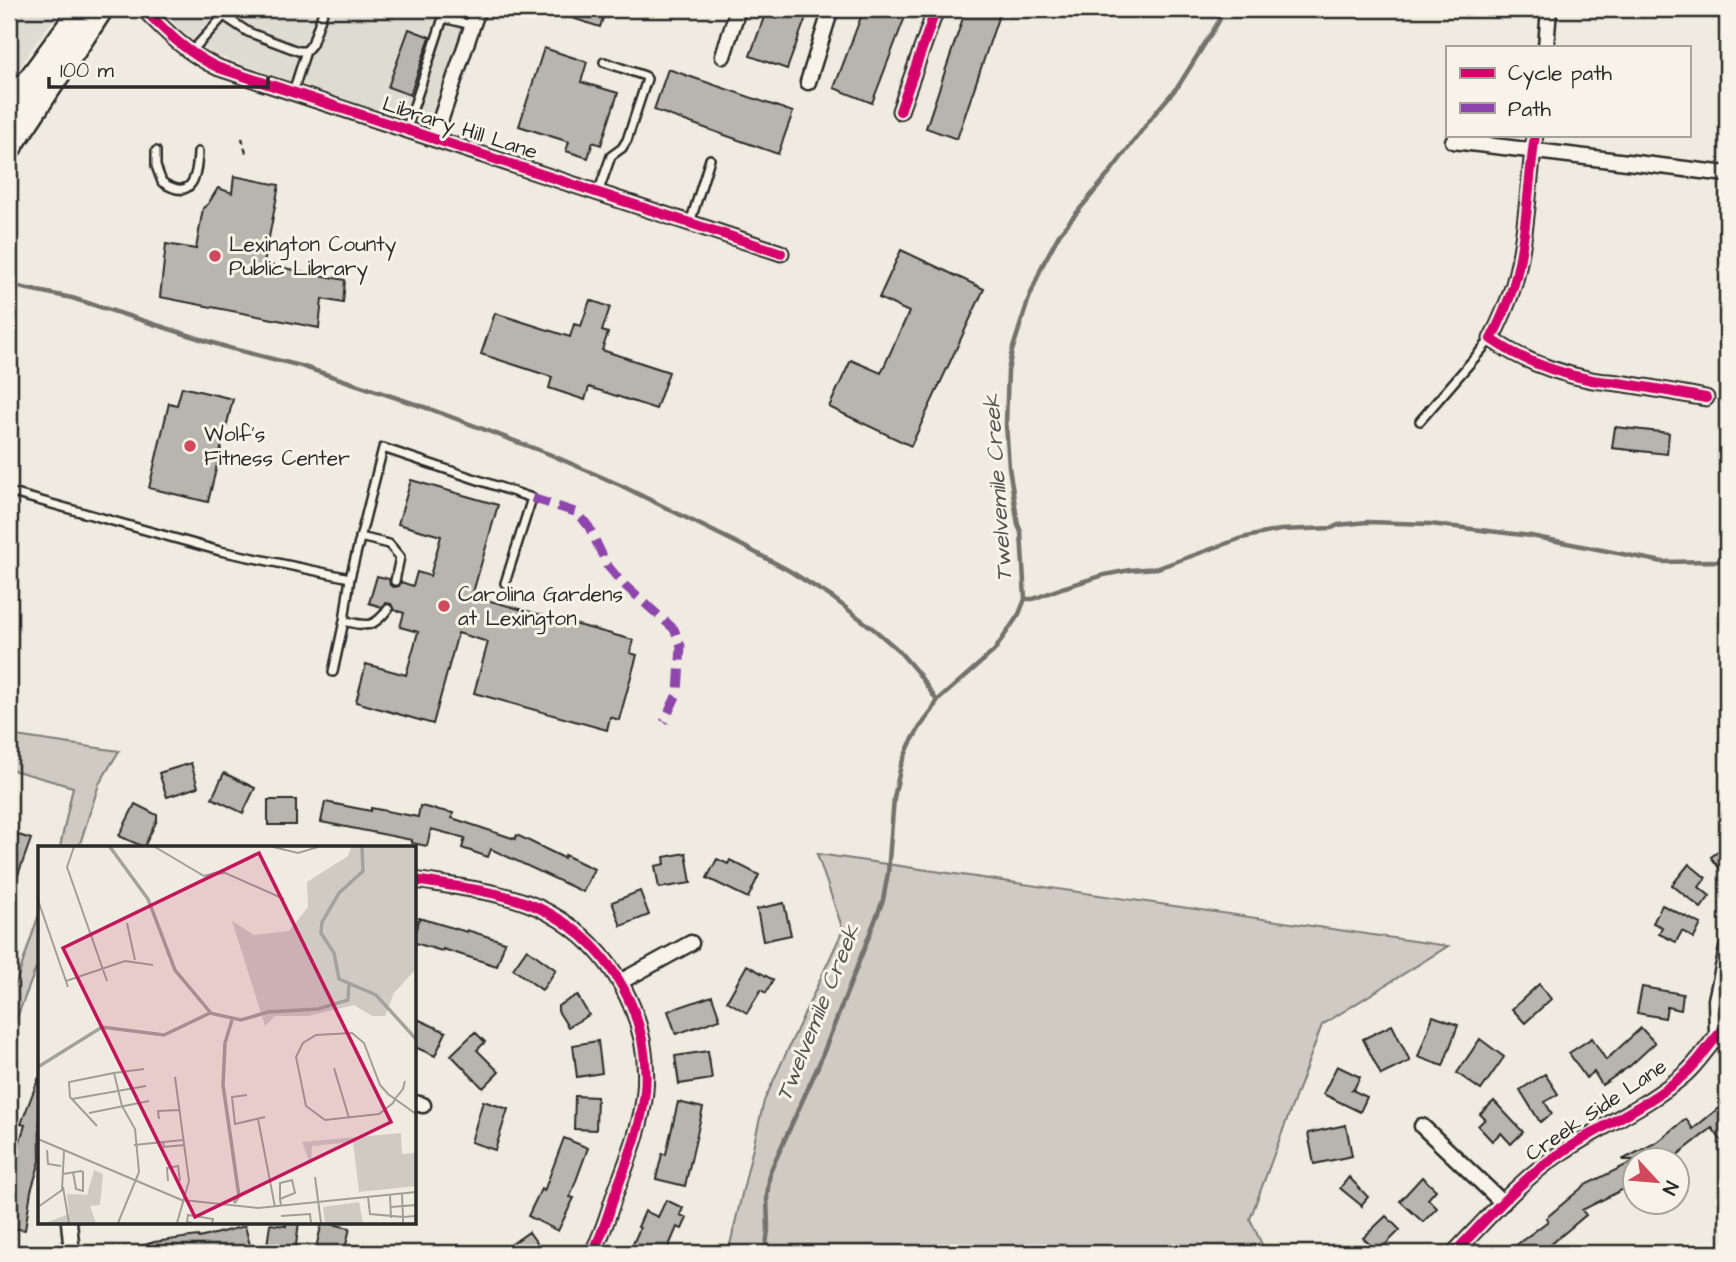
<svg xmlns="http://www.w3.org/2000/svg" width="1736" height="1262" font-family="'Architects Daughter',sans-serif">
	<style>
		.built { fill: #dedbd1 }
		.green { fill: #cfcbc2; stroke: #7d7b76; stroke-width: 2 }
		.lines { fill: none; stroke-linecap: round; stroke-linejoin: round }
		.stream { stroke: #74726e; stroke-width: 4.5 }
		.building { fill: #b8b5ae; stroke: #2b2b2b; stroke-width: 2 }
		.lane-casing { stroke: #2b2b2b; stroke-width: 12 }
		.street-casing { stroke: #2b2b2b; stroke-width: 19 }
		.primary-casing { stroke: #2b2b2b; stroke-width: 28 }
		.path { stroke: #2b2b2b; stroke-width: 2.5; stroke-dasharray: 5 5; stroke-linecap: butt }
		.lane { stroke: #f7f3e8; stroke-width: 7 }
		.street { stroke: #f7f3e8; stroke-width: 14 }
		.primary { stroke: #f7f3e8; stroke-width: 23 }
		.quiet { stroke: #8e44ad; stroke-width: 9; stroke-dasharray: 18 9; stroke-linecap: butt }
		.cycleway-casing { stroke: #f7f3e8; stroke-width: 15 }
		.cycleway { stroke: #d6006c; stroke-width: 10 }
		.poi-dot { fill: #d1495b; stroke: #f7f3e8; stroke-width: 2.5 }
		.labels { text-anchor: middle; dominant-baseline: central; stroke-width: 6; stroke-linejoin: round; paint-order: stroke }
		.street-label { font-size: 21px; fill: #2b2b2b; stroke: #f7f3e8 }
		.poi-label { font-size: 21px; fill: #2b2b2b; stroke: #f7f3e8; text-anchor: start }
		.water-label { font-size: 23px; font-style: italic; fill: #555552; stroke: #f7f3e8 }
		.inset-river { fill: none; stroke: #a4a29a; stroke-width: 3.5 }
		.inset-road { fill: none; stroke: #a19e98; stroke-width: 2 }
		.view { fill: #c2185b; fill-opacity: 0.15; stroke: #c2185b; stroke-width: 3.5 }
		.inset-edge { fill: none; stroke: #2b2b2b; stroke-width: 3.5 }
	</style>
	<rect width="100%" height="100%" fill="#efebe0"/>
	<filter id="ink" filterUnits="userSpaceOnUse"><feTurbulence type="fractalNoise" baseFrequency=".0143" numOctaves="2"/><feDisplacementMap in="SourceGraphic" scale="14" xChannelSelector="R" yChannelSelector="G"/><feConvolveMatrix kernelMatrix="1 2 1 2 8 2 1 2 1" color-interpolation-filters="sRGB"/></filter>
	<g filter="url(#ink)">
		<path class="built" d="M9,9H61L32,48L9,83Z
			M163,9H470L429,129L216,55L191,39L178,28Z"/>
		<path class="green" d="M9,735L119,751L99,784L79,847H60L73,787L9,769Z
			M817,854H818L1448,946L1322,1025L1250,1219L1266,1253H728L764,1101L843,930Z
			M40,911V958L9,1038V995L15,986Z"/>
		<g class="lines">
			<path class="stream" d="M9,285L72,298L229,348L301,366L430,409L549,454L620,485L743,546L788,570L833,598L876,631L898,650L918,673L937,701
				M1025,599H1033L1062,588L1104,575L1130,570L1158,568L1242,538L1280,530L1332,528L1338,525L1367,522L1430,524L1531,536L1663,562L1711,561L1727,562
				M765,1253L768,1230L767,1196L770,1172L819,1064L883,900L888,873L894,798L901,765L910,744L920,727L932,711L937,701L994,651L1019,614L1025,599L1021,532L1018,525L1009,467L1006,424L1008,371L1012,351L1028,301L1042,266L1060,233L1108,175L1156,112L1179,85L1219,21L1223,9"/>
		</g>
		<path class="building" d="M551,9H606L600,27L550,11Z
			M767,9H809L787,69L750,56Z
			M864,9H908L872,103L834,88Z
			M966,9H1001L957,139L926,128Z
			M409,29L430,37L410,95L388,87Z
			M544,48L587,62L581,82L618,93L601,145L593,142L588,158L566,151L569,142L519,126Z
			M668,69L793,112L778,154L654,110Z
			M234,176L279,185L264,264L345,280L343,303L322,299L319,328L160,297L166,244L196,249L203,208L208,204L218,188L232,193Z
			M901,250L984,289L911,446L829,407L851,360L881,373L909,312L879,298Z
			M590,300L610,307L602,331L608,333L602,350L669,372L656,409L589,387L585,400L549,388L552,377L481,354L495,313L570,337L574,324L581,326Z
			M182,387L233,399L208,502L149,488L169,403L177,405Z
			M1615,427L1669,433L1667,454L1612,448Z
			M411,480L498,505L472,596L633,640L630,653L637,655L619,720L610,717L607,730L474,693L488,642L458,633L433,724L356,702L366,664L406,675L418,632L400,627L404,613L394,610L391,604L386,603L382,607L369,603L377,576L389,579L390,585L394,587L399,586L401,582L413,586L417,572L430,576L441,536L398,524Z
			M191,763L198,787L167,797L159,773Z
			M224,773L255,788L243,813L212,798Z
			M268,800H296V825H268Z
			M325,802L371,811V808L418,817L420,806L453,813L452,818L515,839L517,835L564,858L565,855L594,869L583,892L491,849L488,857L462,848L465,838L431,829L427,846L412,843V840L321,822Z
			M135,804L157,815V820L144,847L119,836Z
			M9,832L31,839L10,897H9Z
			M1727,845V879L1711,857Z
			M686,853L691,883L659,888L655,866L665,864L664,857Z
			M717,859L728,864L730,860L759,875L748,898L707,878Z
			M1689,864L1706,878L1699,887L1710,896L1701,908L1672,885Z
			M640,891L649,915L621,926L612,902Z
			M784,903L791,935L763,941L757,909Z
			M1662,905L1701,924L1694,938L1682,931L1676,942L1659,934L1662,927L1653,923Z
			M419,918L467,932V930L505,942L497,966L443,949L442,951L415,943V933Z
			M527,949L556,970L542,990L513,969Z
			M747,965L773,980L766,993L761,990L747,1013L727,1001Z
			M1539,984L1551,999L1525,1023L1512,1009Z
			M1642,987L1683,994L1681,1010L1667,1007L1665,1018L1637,1013Z
			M577,995L589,1015L568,1027L558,1011V1006Z
			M712,996L720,1019L676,1034L668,1011Z
			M1433,1016L1458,1025L1443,1066L1418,1057Z
			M415,1018L446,1032L435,1056L415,1047Z
			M1392,1025L1410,1061L1381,1075L1363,1039Z
			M1641,1028L1655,1043L1630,1066L1602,1085L1594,1072L1586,1078L1569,1053L1592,1038L1606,1060Z
			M475,1032L485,1042L477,1050L499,1072L483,1088L451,1055Z
			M1480,1039L1504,1057L1481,1090L1457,1073Z
			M598,1041L602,1073L577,1077L573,1045Z
			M708,1051L712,1079L679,1084L675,1056Z
			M1337,1066L1360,1077L1354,1089L1352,1090L1367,1097L1360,1112L1323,1094Z
			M1545,1074L1558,1094L1545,1102L1552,1114L1540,1122L1520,1090Z
			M39,1077L40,1161L31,1191L25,1230L9,1228V1162L13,1163L25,1125L21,1124Z
			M575,1096L597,1097L596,1130L574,1129Z
			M483,1101L508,1109L495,1150L471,1142Z
			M1494,1101L1523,1132L1511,1144L1501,1133L1492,1141L1478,1126L1485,1119L1480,1114Z
			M1727,1101V1148L1712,1128L1671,1160H1622L1659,1141L1686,1119L1693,1129Z
			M678,1102L703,1108L685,1186L656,1179L662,1154H666Z
			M1346,1125L1352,1156L1314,1164L1308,1133Z
			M564,1138L588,1148L570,1197L574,1198L558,1231L528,1216L541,1189L544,1191Z
			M1634,1161V1184L1582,1210L1586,1215L1549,1246L1550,1248L1543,1253H1506L1548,1221L1546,1218L1585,1185Z
			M1349,1177L1368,1197L1362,1204V1206L1340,1188Z
			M1422,1177L1436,1190L1428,1199L1437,1208L1423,1222L1400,1201Z
			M666,1200L683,1208L680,1215L687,1218L682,1229L677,1227L666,1253H629L640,1228L638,1227L645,1211L658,1217Z
			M1386,1216L1400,1230L1378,1252L1363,1238Z
			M286,1222H299L295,1253H266L270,1224L286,1226Z
			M322,1222L350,1228L344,1253H315Z
			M245,1226L252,1253H127V1251L154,1242L198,1236L199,1238Z
			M529,1232L544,1253H499Z"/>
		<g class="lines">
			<g class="lane-casing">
				<path id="lane" d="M224,16L248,32L298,51H306L312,44L324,9
					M191,52L230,9
					M293,92L306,51
					M406,130L443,18L472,25
					M156,151V166L162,182C192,202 197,177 198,152
					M598,193L611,156L622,148L627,140L647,79L645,76L604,62
					M690,223L710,159
					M1420,421L1491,339
					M9,492L220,551L350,578
					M360,537L389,544L400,557L395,581
					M344,621L350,578L383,448L532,498L505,583
					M333,672L344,621C367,626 373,629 388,609"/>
			</g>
			<g class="street-casing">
				<path id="street" d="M144,9C167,33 188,54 219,68L781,253
					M1546,47L1549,9
					M723,56L738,9
					M808,82L831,9
					M900,111L936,9
					M1535,135C1528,184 1527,236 1514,284C1508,303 1500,322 1491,339C1521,360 1557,373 1592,380C1603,382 1614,382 1625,384C1652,388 1679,393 1706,398
					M434,139L478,9
					M1453,141L1727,174
					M415,880C457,887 512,892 549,913C613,948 651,1019 645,1091C642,1126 627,1162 615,1194C608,1214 603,1235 592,1253
					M620,982L691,943
					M1717,1034L1716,1000L1727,949
					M415,1103L423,1105
					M1422,1126L1503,1203
					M69,1222L72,1253
					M1454,1253C1487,1219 1519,1181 1559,1154C1600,1126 1647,1107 1685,1074C1701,1060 1711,1040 1727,1026"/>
			</g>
			<g class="primary-casing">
				<path id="primary" d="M9,111L24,88L82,9
					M9,148L101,9"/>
			</g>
			<path class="path" d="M242,138L247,157"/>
			<use href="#lane" class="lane"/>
			<use href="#street" class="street"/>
			<use href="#primary" class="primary"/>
			<path class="quiet" d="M532,498L578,513L589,527L607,565L622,583L674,629L681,646L678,692L664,722"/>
			<g class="cycleway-casing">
				<path id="cycleway" d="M144,9C167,33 188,54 219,68L781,253
					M900,111L936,9
					M1535,135C1528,184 1527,236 1514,284C1508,303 1500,322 1491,339C1521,360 1557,373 1592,380C1603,382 1614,382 1625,384C1652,388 1679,393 1706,398
					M415,880C457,887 512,892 549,913C613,948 651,1019 645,1091C642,1126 627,1162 615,1194C608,1214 603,1235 592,1253
					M1454,1253C1487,1219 1519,1181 1559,1154C1600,1126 1647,1107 1685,1074C1701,1060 1711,1040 1727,1026"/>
			</g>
			<use href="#cycleway" class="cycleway"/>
		</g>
	</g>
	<g class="poi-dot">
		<circle cx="215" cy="256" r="7"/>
		<circle cx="190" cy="446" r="7"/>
		<circle cx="444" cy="606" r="7"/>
	</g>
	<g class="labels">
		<g class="street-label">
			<text transform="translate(460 128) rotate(18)">Library Hill Lane</text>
			<text transform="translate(1596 1110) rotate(-34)">Creek Side Lane</text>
		</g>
		<g class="poi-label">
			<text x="229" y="244">Lexington County<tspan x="229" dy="24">Public Library</tspan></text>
			<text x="204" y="434">Wolf's<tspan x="204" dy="24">Fitness Center</tspan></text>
			<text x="458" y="594">Carolina Gardens<tspan x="458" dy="24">at Lexington</tspan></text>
		</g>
		<g class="water-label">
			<text transform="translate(998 488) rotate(-94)">Twelvemile Creek</text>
			<text transform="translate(818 1013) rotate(-68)">Twelvemile Creek</text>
		</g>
	</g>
	<g transform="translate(38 846)">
		<rect width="378" height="378" fill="#efebe0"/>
		<path d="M313,1H378V123L356,147L347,170H334L316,159L270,170H237L227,180L194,75L216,89L251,85L270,61L269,36L310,10ZM363,287L364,308L378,307V340L321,346L315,296L274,300L273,320L264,296ZM56,324L65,328L62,359L52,360L58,377H7L31,368L29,348L49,349ZM321,356L325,377H287L285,361Z" fill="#cfcbc2"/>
		<path class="inset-river" d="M72,1L110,53L137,124L172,166M324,1L325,25L301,47L284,76L283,87L296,107L301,133L338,149L378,193M194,174L187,197L185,239L201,350L196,357M0,221L64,181L126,189L172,167L203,174L230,166L280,163L310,154L311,138"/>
		<path class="inset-road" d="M36,1L29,21L69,135M117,1L166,30L187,27M235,1L260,7L280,1M166,30L183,25L246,53M0,54L30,141M89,77L97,114M28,135L87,115L115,119M296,222L311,272M76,227L106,223M137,231L151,335L139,377M367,235L365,243L357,253L355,257L341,268L287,274L268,260L258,211L265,197L278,189L314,187L326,197L342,239L350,248L378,268M209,249L194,251L197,278L227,271M34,253L108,240M51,267L111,255M121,273L120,265L141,264M220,273L237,361M59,280L32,251L31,236L76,227L84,260L97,283L101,326L80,377M0,293L146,355M125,296L126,301L146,299M96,299L145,294M9,304L10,318L23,320M25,328L43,325L45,326V345L38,343L35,326M277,331L283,377M130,335L129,322L140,320L142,335M25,341L31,377M364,348L365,371L378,370M352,349L353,372M330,351L332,368L365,371V377M242,353V337L254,334L257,347L242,353L243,360M145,354L220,362L378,346M0,361L24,344L26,305M353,361L378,359M243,370L272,368L273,377M154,377L149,376L150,369L175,373L174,377"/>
		<path class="view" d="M221,7L353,276L157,371L25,102Z"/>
		<rect width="378" height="378" class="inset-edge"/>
	</g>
	<rect width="1736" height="1262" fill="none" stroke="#f7f3e8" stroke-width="35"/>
	<rect x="18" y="18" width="1701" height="1227" fill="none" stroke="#2b2b2b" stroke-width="2.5" filter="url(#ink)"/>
	<rect x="1446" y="46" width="245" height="91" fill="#f7f3e8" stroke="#a5a39c" stroke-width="2"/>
	<rect x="1460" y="68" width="35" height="10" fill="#d6006c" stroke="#a5a39c" stroke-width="2"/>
	<text x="1508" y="80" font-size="21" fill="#2b2b2b">Cycle path</text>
	<rect x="1460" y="103" width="35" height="10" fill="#8e44ad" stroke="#a5a39c" stroke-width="2"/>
	<text x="1508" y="116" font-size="21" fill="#2b2b2b">Path</text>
	<g transform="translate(1656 1181) rotate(116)"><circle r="33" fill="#f7f3e8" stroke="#a5a39c" stroke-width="2"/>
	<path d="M0-5L12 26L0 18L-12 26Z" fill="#d1495b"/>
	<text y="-10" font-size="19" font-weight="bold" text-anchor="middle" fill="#2b2b2b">N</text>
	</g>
	<path d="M49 77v10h219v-10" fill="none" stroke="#2b2b2b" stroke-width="3.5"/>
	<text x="60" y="77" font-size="21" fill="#2b2b2b" stroke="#f7f3e8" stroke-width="5" paint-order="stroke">100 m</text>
</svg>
